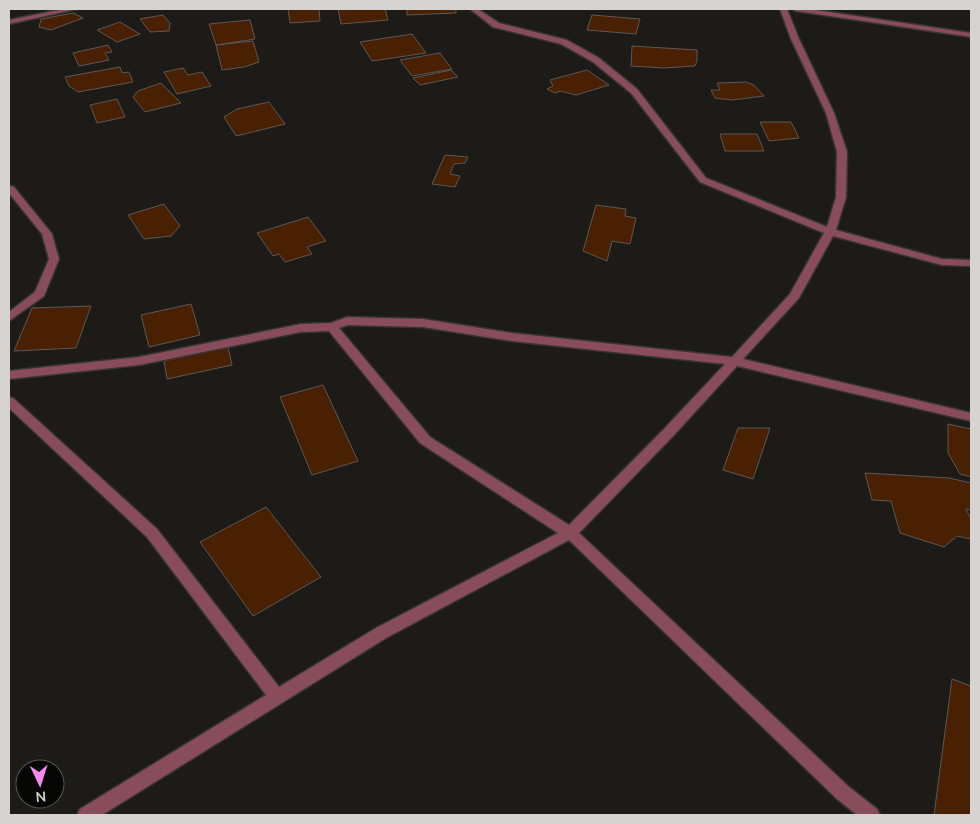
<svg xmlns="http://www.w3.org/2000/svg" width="980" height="824" font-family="'Nunito Sans',sans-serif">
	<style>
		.building { fill: #4a2002; stroke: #5c5855 }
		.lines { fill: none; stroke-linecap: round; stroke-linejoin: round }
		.minor-casing { stroke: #363531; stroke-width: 3 }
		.minor { fill: #894c5b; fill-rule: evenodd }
	</style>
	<rect width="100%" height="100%" fill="#1c1b17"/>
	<path class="building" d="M288,9H319L320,21L290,23Z
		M338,9H385L388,20L341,24Z
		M407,9H456V13L407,15Z
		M73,13L83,18L51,30L39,27L41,19Z
		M163,15L170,23L169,31L150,32L140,19Z
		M592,15L640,19L636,34L587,30Z
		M250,20L255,39L216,45L209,24Z
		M120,22L140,34L117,42L97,30Z
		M412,34L426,53L372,61L360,42Z
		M253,41L259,62L244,67L222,70L216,45Z
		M108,45L112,52L105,53L109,60L79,66L73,53Z
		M632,46L697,50V61L695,66L664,68L631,66Z
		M440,53L452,69L412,76L400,60Z
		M120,67L122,73L129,72L133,82L78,92L69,86L65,77Z
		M183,68L188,75L202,72L211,86L177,94L164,72Z
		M451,70L458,77L420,85L413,78Z
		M587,70L609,85L576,95L560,91L555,93L547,89L553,86L550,80Z
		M746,82L754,85L764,96L732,100L715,98L711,90H720L717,83Z
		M161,83L181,103L145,112L133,97L138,91Z
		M117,99L125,117L97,123L90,105Z
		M269,102L285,124L236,136L224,117L237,109Z
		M760,122H791L799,138L769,141Z
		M720,134H757L764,151H725Z
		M445,155L468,157L465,163L454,164L450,174L460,176L455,187L432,184Z
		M164,204L180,226L171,236L144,239L128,215Z
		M596,205L626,209L625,216L636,218L630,244L612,241L607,261L583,251Z
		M308,217L326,241L307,247L312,254L285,262L279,254L273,256L257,233Z
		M191,304L200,335L149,347L141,315Z
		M91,306L76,348L14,351L32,308Z
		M228,347L232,365L167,379L164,361Z
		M323,385L358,461L312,475L280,397Z
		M948,424L971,429V477L960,474L948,453Z
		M738,428H770L753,479L723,470Z
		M865,473L949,478L971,483V510L966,509L971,519V539L957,536L944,547L900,533L891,501L872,500Z
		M266,507L321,577L253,616L200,542Z
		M952,679L971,686V815H934Z"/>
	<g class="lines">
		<g class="minor-casing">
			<path id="minor" d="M63,9H77L9,24V20Z
				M470,9H478L499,23L567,40L599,58L637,89L706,178L827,227L836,197L837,152L826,113L791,39L780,9H787L799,39L834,113L847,152L846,197L836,230L942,259L971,260V266L942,265L833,236L799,298L743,359L971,413V421L737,366L675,434L579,533L849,787L877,809L880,815H857L837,799L569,540L386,638L102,815H77L80,809L266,695L147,537L9,408V397L13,398L157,529L279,687L376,628L558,533L420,443L329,331L301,332L139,365L9,379V371L139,357L301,324L331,323L347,317L423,319L512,333L732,357L790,294L824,233L700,182L631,93L593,62L561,44L493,27ZM348,325L423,327L512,341L725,364L665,428L569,525L430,437L339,328Z
				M792,9H809L971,33V37L796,11Z
				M11,186L14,187L52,234L59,259L44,296L9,321V312L35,292L49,259L42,234L9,193V187Z"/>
		</g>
		<use href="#minor" class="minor"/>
	</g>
	<rect width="980" height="824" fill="none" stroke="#d5d4d2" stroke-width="20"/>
	<g transform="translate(40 784) rotate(176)"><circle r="24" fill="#060605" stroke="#595857"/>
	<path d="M0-4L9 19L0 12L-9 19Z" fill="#f689ee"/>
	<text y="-8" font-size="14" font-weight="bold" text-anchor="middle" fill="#d5d4d2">N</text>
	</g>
</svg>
